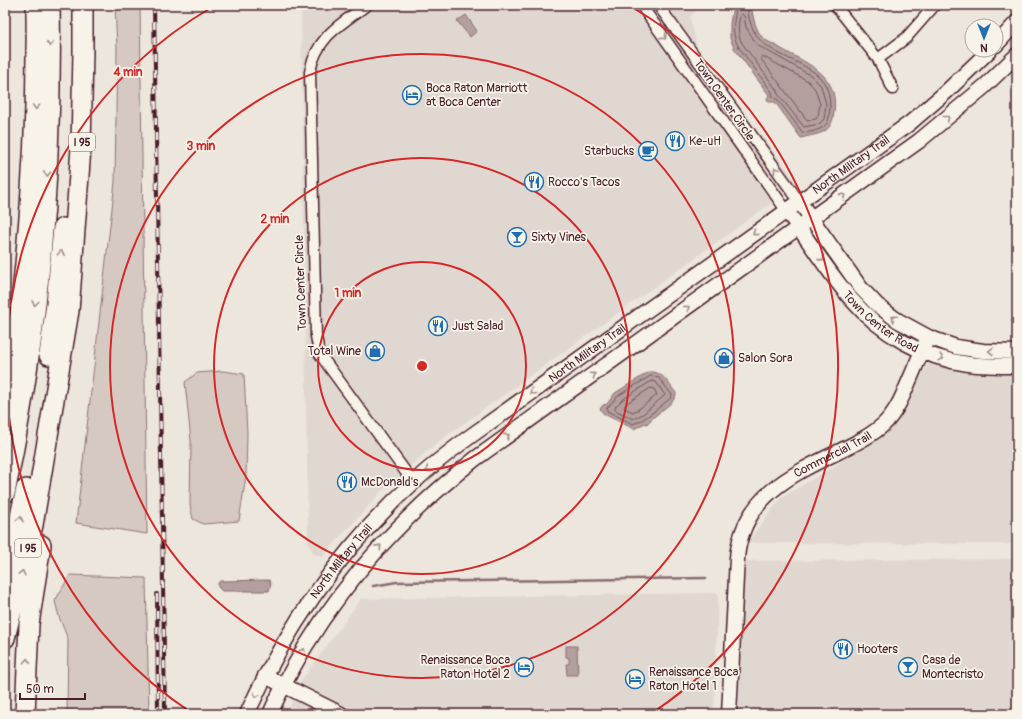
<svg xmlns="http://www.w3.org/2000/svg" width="1022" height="719" font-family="Pangolin,sans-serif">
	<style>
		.built { fill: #e0d7d0 }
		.green { fill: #d5c9c2; stroke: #907476 }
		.water { fill: #b39f9d; stroke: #896c6f }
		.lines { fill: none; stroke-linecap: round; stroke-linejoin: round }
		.shore { stroke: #745259; stroke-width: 1 }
		.stream { stroke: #896c6f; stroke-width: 2.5 }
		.street-casing { stroke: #4a1f2b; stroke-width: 13 }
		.secondary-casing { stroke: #4a1f2b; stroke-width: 17 }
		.highway-casing { stroke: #4a1f2b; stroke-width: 22 }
		.street { stroke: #f7f3e8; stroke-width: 10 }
		.secondary { stroke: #f7f3e8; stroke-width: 14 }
		.highway { stroke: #f7f3e8; stroke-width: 19 }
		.rail-casing { stroke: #4a1f2b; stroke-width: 4 }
		.rail { stroke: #f7f3e8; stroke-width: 2.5; stroke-dasharray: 8; stroke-linecap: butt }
		.oneway { stroke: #a0898a }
		.ring { fill: none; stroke: #d62828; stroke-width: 2 }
		.labels { text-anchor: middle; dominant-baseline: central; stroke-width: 3.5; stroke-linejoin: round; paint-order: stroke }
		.shield { fill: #f7f3e8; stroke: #7e5f64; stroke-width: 1 }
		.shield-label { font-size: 11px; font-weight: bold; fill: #4a1f2b }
		.poi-label { font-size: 12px; fill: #4a1f2b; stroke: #f7f3e8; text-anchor: start }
		.street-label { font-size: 12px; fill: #4a1f2b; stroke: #f7f3e8 }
		.centre { fill: #d62828; stroke: #f7f3e8; stroke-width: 2 }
		.ring-label { font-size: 12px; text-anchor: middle; font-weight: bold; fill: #d62828; stroke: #f7f3e8; stroke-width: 3.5; stroke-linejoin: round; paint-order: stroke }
	</style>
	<rect width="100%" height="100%" fill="#ece6dd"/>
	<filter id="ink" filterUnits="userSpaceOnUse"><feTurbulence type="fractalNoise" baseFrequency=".025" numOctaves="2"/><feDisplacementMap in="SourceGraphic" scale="8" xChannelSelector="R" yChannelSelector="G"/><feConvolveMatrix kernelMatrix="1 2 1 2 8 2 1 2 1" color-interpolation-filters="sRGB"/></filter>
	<g filter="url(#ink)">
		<path class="built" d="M301,5H702L690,17L698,51L798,184L435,444L381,492L322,557L314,554L308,543Z
			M928,364L1017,374V544L747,543L782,497L832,468L897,422Z
			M1017,559V714H738L743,561Z
			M718,593L714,714H287L300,682L361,599Z"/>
		<path class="green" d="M115,5H140L147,534L76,523L115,182L117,47Z
			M223,371L244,374L247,433L246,476L239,521L203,524L193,519L190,505L191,441L185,382L197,373Z
			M70,575L146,578L149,714H67L68,639L59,617L55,601Z"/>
		<path class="water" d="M733,5H751C753,17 755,30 764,39C767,41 771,43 775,45C803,63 840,71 834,113C831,135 819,133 801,138L775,102H769L767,99L769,95L734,48L730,38V24Z
			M466,15L477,31L470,37L457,21Z
			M649,372C663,371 668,383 676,393C677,403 654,414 647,424L645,423L634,429L604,414L600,409L603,405L607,404L615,393Z
			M269,580L271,584L269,591H222L218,587V583L220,581Z
			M566,646H577L578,675H567L566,664H569V658L566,657Z"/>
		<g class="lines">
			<path class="shore" d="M736,5C735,21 730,30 738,46L772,92L773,97L778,100L803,133C813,132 828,129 829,117C837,64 792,68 762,42C752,33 748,17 747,5
				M742,14L744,16L746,27L757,45L812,76L821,86L826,104L824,119L819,124L804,127L778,94L776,89L742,43C737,34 738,26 740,16Z
				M762,56L808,81L815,89L820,104L818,116L816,119L807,120L761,59Z
				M651,376L659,378L672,395L671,398C659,407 647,419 633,424L607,411V408L618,396Z
				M652,381L656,382L665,395L643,414L633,419L615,410V407L622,400Z
				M651,388L654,389L657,395L639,409L633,412L624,408L626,404Z"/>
			<path class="stream" d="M373,586L397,582L706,578"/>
			<g class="street-casing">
				<path id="street" d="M367,5C341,24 316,37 310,72L316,336L319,353L413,482
					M641,5L786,210
					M658,5L799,201
					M835,5L878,59L893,89
					M878,59L906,38L935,5"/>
			</g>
			<g class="secondary-casing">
				<g id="secondary">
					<path d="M996,45L1017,22"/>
					<path d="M799,201L860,287L877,305L897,320L928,337L956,347L983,351L1017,352"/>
					<path id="s1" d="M786,210C808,239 827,271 851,299C880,333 923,358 968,364C984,366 1001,366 1017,366"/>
					<path d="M265,676L341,714"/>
					<path id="s2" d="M247,714C287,626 342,547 414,482C431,466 449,452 468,438L910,123L945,93L990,50"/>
					<path d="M270,714C280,691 292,669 305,647C351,572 407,513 475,459L919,141L985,86L1017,55"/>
					<path id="s3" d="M729,714L737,558C742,498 790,475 838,452C854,444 871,436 884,424C897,411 903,395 910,379C916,365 922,351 928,337"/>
				</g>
			</g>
			<g class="highway-casing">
				<path id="highway" d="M49,355L56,304L63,228
					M5,420C27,282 38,145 36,5
					M5,493C39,333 53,168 50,5
					M5,585L26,489
					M5,638L33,525L69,311L81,148L83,52V5
					M25,714L29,624L41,545"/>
			</g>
			<use href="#street" class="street"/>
			<use href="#secondary" class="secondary"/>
			<use href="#highway" class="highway"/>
			<g class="rail-casing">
				<path id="rail" d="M154,5L165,714
					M157,594L158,714"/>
			</g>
			<use href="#rail" class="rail"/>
		</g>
		<defs><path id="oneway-chevron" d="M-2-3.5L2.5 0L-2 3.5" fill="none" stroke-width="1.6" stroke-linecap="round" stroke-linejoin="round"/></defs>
		<g class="oneway">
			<use href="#oneway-chevron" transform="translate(664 37) rotate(54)"/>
			<use href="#oneway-chevron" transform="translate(50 44) rotate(91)"/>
			<use href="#oneway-chevron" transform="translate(36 107) rotate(92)"/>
			<use href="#oneway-chevron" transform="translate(947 118) rotate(-39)"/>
			<use href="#oneway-chevron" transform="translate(776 170) rotate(-126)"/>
			<use href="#oneway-chevron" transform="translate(47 174) rotate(93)"/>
			<use href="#oneway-chevron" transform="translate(843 196) rotate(-36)"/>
			<use href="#oneway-chevron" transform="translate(755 233) rotate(144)"/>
			<use href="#oneway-chevron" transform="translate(61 253) rotate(-85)"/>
			<use href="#oneway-chevron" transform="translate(822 259) rotate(55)"/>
			<use href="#oneway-chevron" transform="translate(35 303) rotate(97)"/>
			<use href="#oneway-chevron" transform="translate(687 308) rotate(-36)"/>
			<use href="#oneway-chevron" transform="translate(894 318) rotate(-145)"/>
			<use href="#oneway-chevron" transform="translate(991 351) rotate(-178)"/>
			<use href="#oneway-chevron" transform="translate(941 358) rotate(17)"/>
			<use href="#oneway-chevron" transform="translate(593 375) rotate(-35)"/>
			<use href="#oneway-chevron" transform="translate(532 392) rotate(145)"/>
			<use href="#oneway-chevron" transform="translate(507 436) rotate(-36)"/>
			<use href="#oneway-chevron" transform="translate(428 470) rotate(140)"/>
			<use href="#oneway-chevron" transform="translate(20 519) rotate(-78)"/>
			<use href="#oneway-chevron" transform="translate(379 547) rotate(-48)"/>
			<use href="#oneway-chevron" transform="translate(22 573) rotate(-76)"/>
			<use href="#oneway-chevron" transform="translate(303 651) rotate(-59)"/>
			<use href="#oneway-chevron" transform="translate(27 661) rotate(-87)"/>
			<use href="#oneway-chevron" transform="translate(256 695) rotate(116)"/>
		</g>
	</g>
	<g class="ring">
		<circle cx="422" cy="366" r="104"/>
		<circle cx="422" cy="366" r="208"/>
		<circle cx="422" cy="366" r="312"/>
		<path d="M192 713A416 416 0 0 1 214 6M630 6A416 416 0 0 1 652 713"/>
	</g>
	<defs>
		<g id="hotel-ring" transform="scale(1)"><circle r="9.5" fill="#f7f3e8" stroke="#1f6fb2" stroke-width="1.5"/><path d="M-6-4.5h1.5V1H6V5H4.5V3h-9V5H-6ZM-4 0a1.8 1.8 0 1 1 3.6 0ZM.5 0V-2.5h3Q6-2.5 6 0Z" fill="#1f6fb2"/></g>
		<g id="restaurant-ring" transform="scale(1)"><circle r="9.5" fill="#f7f3e8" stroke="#1f6fb2" stroke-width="1.5"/><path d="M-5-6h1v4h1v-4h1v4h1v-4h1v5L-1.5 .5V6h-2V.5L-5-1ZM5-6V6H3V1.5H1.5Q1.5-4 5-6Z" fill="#1f6fb2"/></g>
		<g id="cafe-ring" transform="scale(1)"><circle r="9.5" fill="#f7f3e8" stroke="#1f6fb2" stroke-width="1.5"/><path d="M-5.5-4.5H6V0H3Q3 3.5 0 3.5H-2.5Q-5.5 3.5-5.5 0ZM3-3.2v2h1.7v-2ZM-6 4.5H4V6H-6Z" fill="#1f6fb2"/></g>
		<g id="bar-ring" transform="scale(1)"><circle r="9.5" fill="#f7f3e8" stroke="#1f6fb2" stroke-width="1.5"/><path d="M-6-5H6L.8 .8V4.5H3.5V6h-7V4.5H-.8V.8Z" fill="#1f6fb2"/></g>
		<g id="shop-ring" transform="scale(1)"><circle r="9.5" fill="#f7f3e8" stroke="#1f6fb2" stroke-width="1.5"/><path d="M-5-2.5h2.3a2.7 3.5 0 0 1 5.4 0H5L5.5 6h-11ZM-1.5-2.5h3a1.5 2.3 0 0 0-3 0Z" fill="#1f6fb2"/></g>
	</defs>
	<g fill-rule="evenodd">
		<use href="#hotel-ring" x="412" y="95"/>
		<use href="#restaurant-ring" x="675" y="141"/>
		<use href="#cafe-ring" x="648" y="151"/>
		<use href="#restaurant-ring" x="534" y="182"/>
		<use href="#bar-ring" x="517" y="237"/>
		<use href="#restaurant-ring" x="438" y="326"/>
		<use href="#shop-ring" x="375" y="351"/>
		<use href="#shop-ring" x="724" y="358"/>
		<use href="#restaurant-ring" x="347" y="482"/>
		<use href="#restaurant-ring" x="843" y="649"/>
		<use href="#hotel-ring" x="524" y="667"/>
		<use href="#bar-ring" x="908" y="667"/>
		<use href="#hotel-ring" x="635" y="679"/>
	</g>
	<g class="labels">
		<g class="shield">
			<rect x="69" y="133" width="26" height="18" rx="3"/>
			<rect x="15" y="539" width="26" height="18" rx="3"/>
		</g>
		<g class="shield-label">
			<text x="82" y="142">I 95</text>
			<text x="28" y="548">I 95</text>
		</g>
		<g class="poi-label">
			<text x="426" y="88">Boca Raton Marriott<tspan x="426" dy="14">at Boca Center</tspan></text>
			<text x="689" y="141">Ke-uH</text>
			<text x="634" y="151" text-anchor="end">Starbucks</text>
			<text x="548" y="182">Rocco's Tacos</text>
			<text x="531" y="237">Sixty Vines</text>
			<text x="452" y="326">Just Salad</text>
			<text x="361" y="351" text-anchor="end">Total Wine</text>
			<text x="738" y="358">Salon Sora</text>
			<text x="361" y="482">McDonald's</text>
			<text x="857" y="649">Hooters</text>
			<text x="510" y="660" text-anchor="end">Renaissance Boca<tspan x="510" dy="14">Raton Hotel 2</tspan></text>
			<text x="922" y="660">Casa de<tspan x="922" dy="14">Montecristo</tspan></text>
			<text x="649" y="672">Renaissance Boca<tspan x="649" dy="14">Raton Hotel 1</tspan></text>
		</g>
		<g class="street-label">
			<text transform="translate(724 100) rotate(55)">Town Center Circle</text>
			<text stroke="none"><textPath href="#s2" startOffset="828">North Military Trail</textPath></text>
			<text transform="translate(301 283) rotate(-92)">Town Center Circle</text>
			<text stroke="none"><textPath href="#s1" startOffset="148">Town Center Road</textPath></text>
			<text stroke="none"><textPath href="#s2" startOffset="504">North Military Trail</textPath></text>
			<text stroke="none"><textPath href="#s3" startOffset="305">Commercial Trail</textPath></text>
			<text stroke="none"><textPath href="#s2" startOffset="180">North Military Trail</textPath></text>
		</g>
	</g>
	<circle cx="422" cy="366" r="6" class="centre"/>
	<g class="ring-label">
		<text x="128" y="76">4 min</text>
		<text x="201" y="150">3 min</text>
		<text x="275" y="223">2 min</text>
		<text x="348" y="297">1 min</text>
	</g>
	<rect width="1022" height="719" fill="none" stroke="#f7f3e8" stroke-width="20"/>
	<rect x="10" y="10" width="1002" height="699" fill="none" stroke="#4a1f2b" stroke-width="1.5" filter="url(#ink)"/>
	<g transform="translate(984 38) rotate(180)"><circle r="19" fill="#f7f3e8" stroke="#b29e9c"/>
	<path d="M0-3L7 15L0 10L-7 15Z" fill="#1f6fb2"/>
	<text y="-6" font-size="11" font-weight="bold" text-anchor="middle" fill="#4a1f2b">N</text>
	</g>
	<path d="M20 693v6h65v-6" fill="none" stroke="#4a1f2b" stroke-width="2"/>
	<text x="26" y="693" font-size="12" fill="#4a1f2b" stroke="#f7f3e8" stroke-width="3" paint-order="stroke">50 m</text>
</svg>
